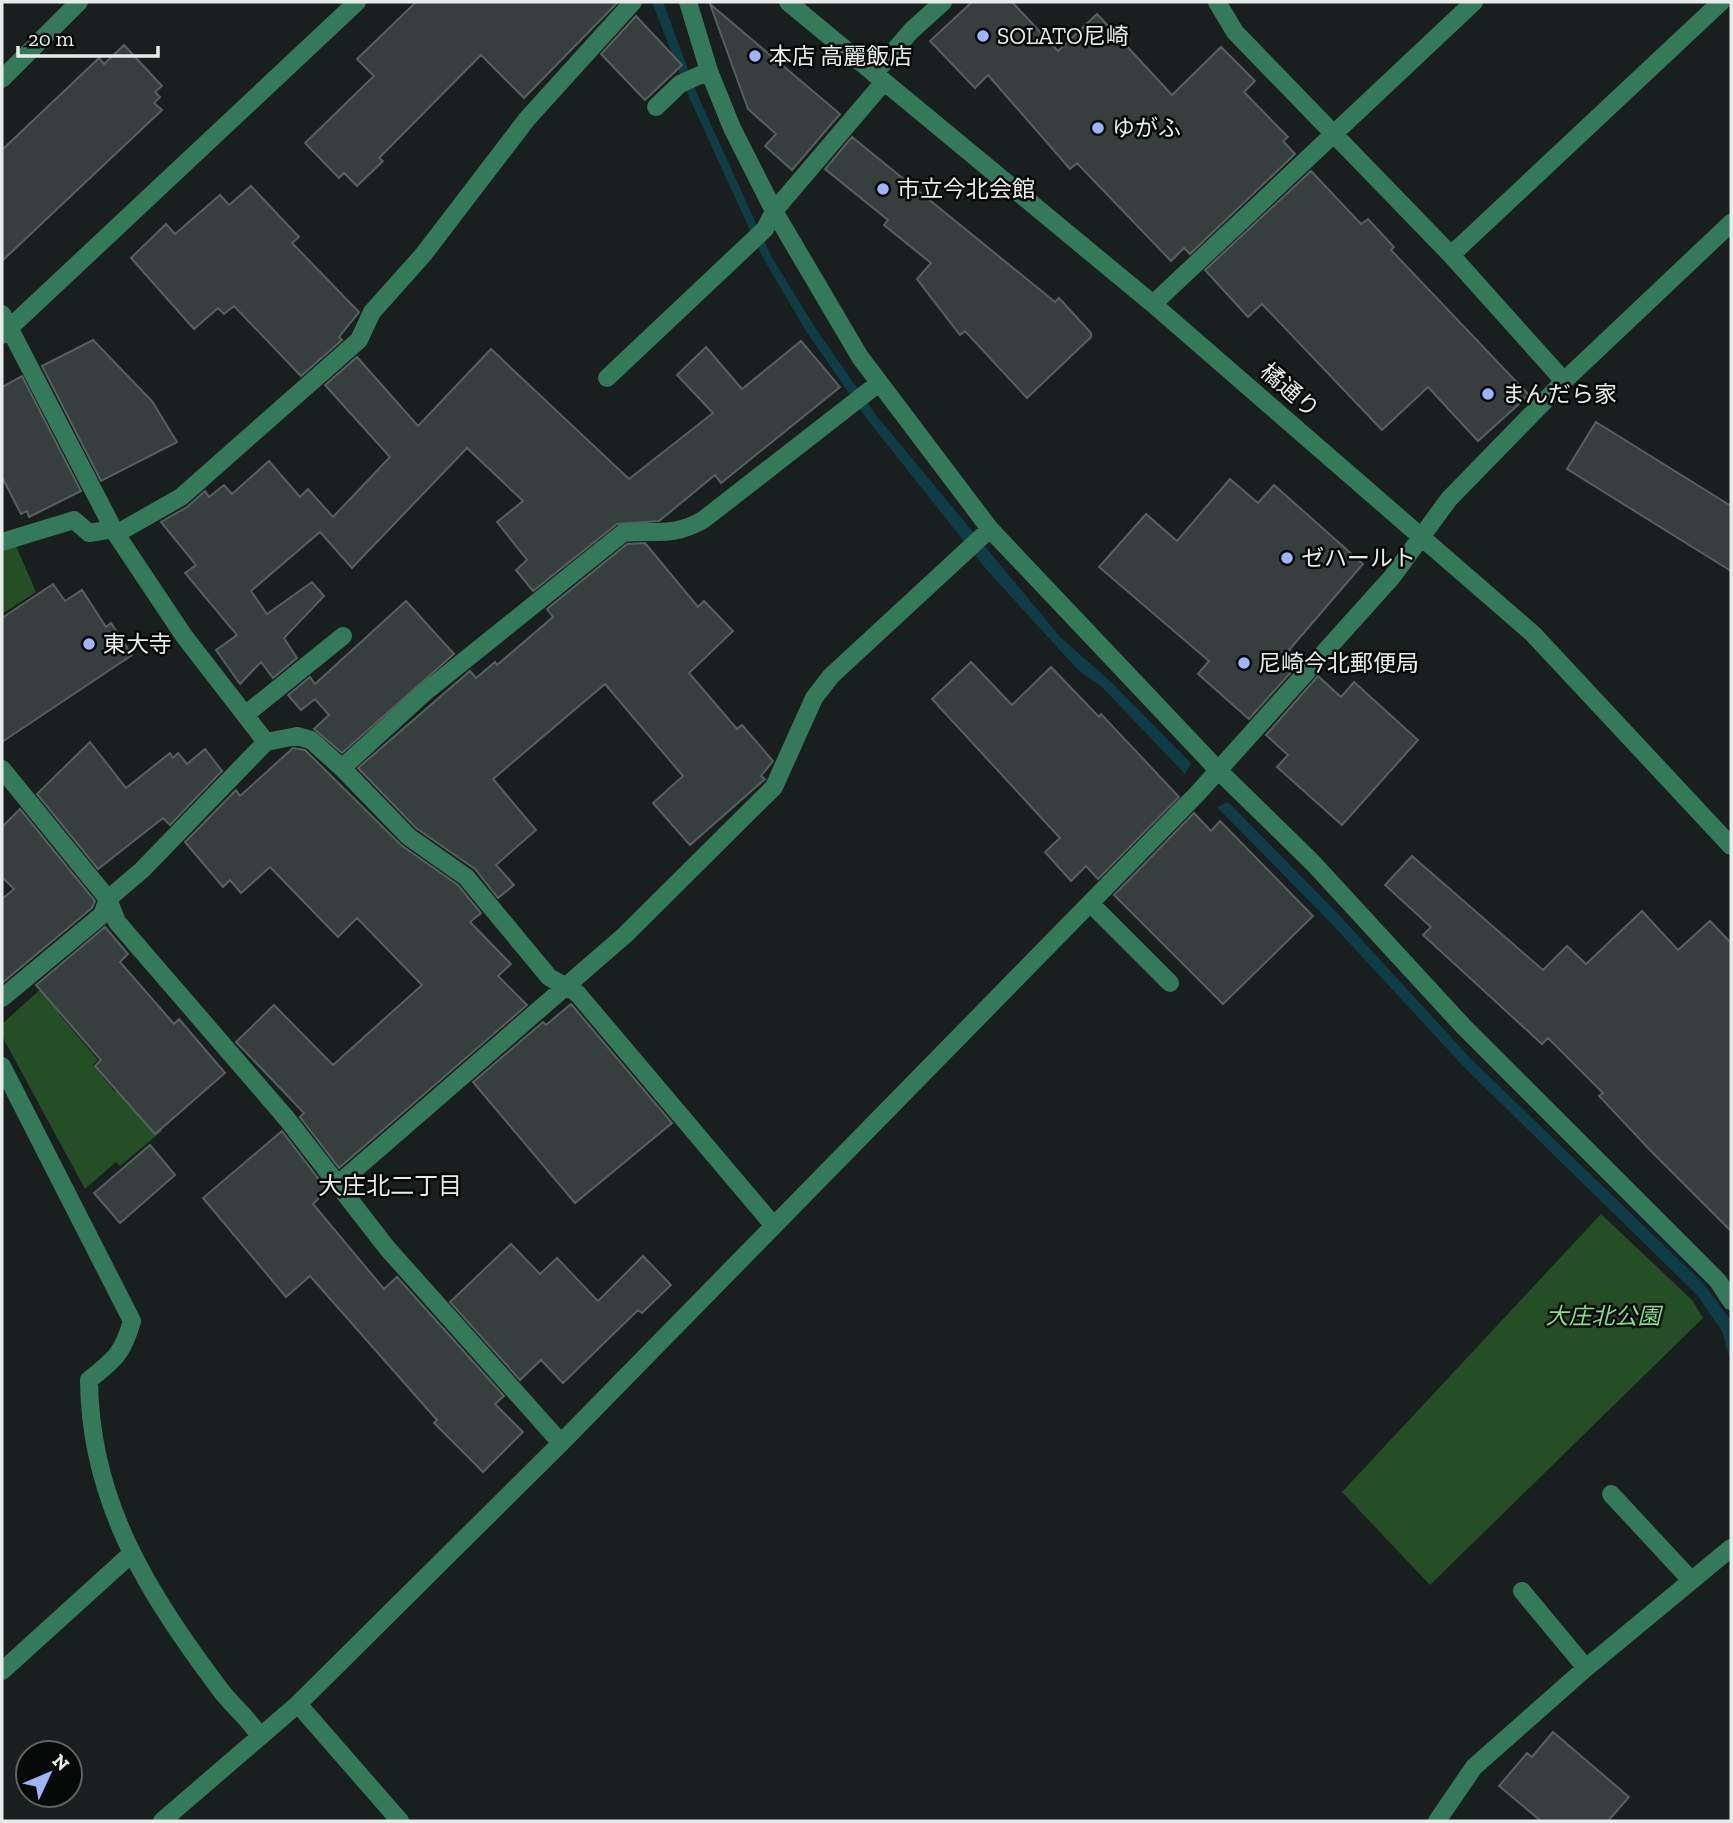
<svg xmlns="http://www.w3.org/2000/svg" width="1733" height="1823" font-family="'Zilla Slab','Noto Sans JP',serif">
	<style>
		.green { fill: #244e24 }
		.water { fill: #0f3d47 }
		.building { fill: #373e3e; stroke: #575f60; stroke-width: 2 }
		.lines { fill: none; stroke-linecap: round; stroke-linejoin: round }
		.minor { stroke: #35795b; stroke-width: 18 }
		.poi-dot { fill: #9eb4fd; stroke: #060908; stroke-width: 2.5 }
		.labels { text-anchor: middle; dominant-baseline: central; stroke-width: 5; stroke-linejoin: round; paint-order: stroke }
		.poi-label { font-size: 23px; fill: #e7ebea; stroke: #060908; text-anchor: start }
		.street-label { font-size: 23px; fill: #e7ebea; stroke: #060908 }
		.park-label { font-size: 23px; font-style: italic; fill: #82e182; stroke: #060908 }
		.neighbourhood-label { font-size: 24px; fill: #e7ebea; stroke: #060908 }
	</style>
	<rect width="100%" height="100%" fill="#191f1e"/>
	<path class="green" d="M16,546L36,592L2,614V551Z
		M75,958L96,982L59,1014L98,1060L93,1065L115,1092L122,1087L162,1131L120,1166L116,1162L85,1189L2,1036V1024Z
		M1601,1214L1692,1300L1703,1318L1430,1585L1342,1492Z"/>
	<path class="water" d="M652,2H663L697,94L771,256L814,326L875,414L1061,638L1109,680L1191,763L1185,774L1102,687L1079,671L986,569L867,419L806,331L762,256L689,97Z
		M1228,802L1339,915L1471,1059L1704,1284L1731,1321V1363L1722,1331L1697,1295L1464,1067L1330,922L1217,807Z"/>
	<path class="building" d="M416,2H618L524,98L481,55L379,158L383,161L357,186L344,173L339,178L305,143L374,76L357,59Z
		M972,2H1012L1058,51L1097,14L1172,95L1221,47L1255,81L1244,92L1288,137L1283,141L1295,154L1190,254L1184,248L1171,261L1077,163L1070,169L988,75L975,88L930,41Z
		M710,4L840,114L792,170L765,146L776,134L748,109Z
		M636,16L682,65L645,100L601,54Z
		M124,45L162,86L155,92L160,97L154,103L162,110L2,261V150L99,58L104,64Z
		M852,137L1055,302L1059,298L1091,333V337L1027,398L965,331L960,335L917,279L931,263L884,225L888,220L825,169Z
		M1311,171L1361,224L1368,219L1394,247L1391,250L1529,395L1478,441L1428,387L1382,430L1262,304L1248,317L1205,270Z
		M251,186L299,237L292,243L359,312L339,337L342,340L301,376L234,306L224,314L218,308L194,329L131,258L166,224L175,234L220,195L229,205Z
		M93,340L152,401L177,442L101,481L42,366Z
		M801,341L840,387L721,483L715,475L659,521L617,524L533,591L516,570L527,560L497,522L523,501L467,448L352,568L320,532L251,591L267,614L312,582L324,596L284,638L297,658L273,678L261,662L240,684L216,650L237,635L185,573L196,565L161,522L187,507L205,491L209,497L224,485L232,494L269,461L300,497L308,489L333,517L390,457L325,385L357,357L418,426L491,349L629,479L713,413L677,375L706,347L742,389Z
		M22,376L81,491L29,517L27,511L21,514L2,477V387Z
		M1596,422L1731,506V571L1567,469Z
		M1230,479L1258,503L1274,485L1363,564L1289,650L1301,661L1249,719L1198,674L1209,661L1099,567L1146,514L1177,541Z
		M645,543L698,607L704,601L733,631L689,673L737,729L742,725L773,761L761,776L765,779L690,845L653,803L683,776L605,684L493,779L536,830L496,865L514,885L498,898L475,869L416,828L358,768L470,671L476,678L495,662L497,665L553,617L547,609L627,544Z
		M53,584L65,601L82,590L106,627L111,623L132,655L2,742V618Z
		M406,601L454,654L342,753L314,729L329,715L315,699L301,710L288,695L310,677L315,684Z
		M971,662L1012,705L1051,667L1099,717L1101,714L1179,797L1098,879L1086,866L1071,881L1045,852L1060,838L932,699Z
		M1318,676L1341,697L1354,682L1418,740L1342,825L1277,767L1288,755L1266,735Z
		M90,742L126,788L170,753L173,758L178,753L187,764L205,749L222,771L170,825L163,818L98,869L37,794Z
		M293,748L305,750L401,845L458,885L481,913L470,922L511,964L498,976L527,1005L339,1168L300,1117L304,1113L236,1042L274,1005L333,1065L422,985L357,918L338,937L270,867L241,893L230,880L223,887L185,842L236,790L240,796Z
		M20,809L95,901L92,908L2,983V899L14,889L2,877V827Z
		M1194,813L1211,831L1220,821L1313,916L1223,1004L1114,895Z
		M1412,856L1543,970L1567,946L1586,964L1642,911L1678,950L1710,921L1731,943V1231L1650,1150L1599,1096L1603,1093L1548,1038L1542,1044L1423,935L1431,927L1385,885Z
		M105,927L128,954L120,962L174,1024L179,1019L225,1073L155,1134L95,1066L101,1060L36,985Z
		M571,1004L672,1123L575,1203L473,1082L543,1022L546,1025Z
		M282,1131L327,1190L313,1204L384,1289L397,1277L504,1396L495,1404L523,1432L483,1472L434,1423L437,1420L310,1276L286,1297L203,1198Z
		M150,1145L175,1175L120,1223L94,1193Z
		M511,1244L540,1274L557,1258L598,1301L643,1256L671,1285L642,1313L638,1310L563,1383L541,1360L520,1380L450,1302Z
		M1553,1732L1629,1797L1608,1821H1541L1499,1786L1527,1753L1532,1757Z"/>
	<g class="lines">
		<path class="minor" d="M688,2L709,71L732,128L774,211L860,357L990,529L1219,771L1313,863L1463,1026L1718,1281L1731,1301
			M788,2L1153,304L1533,634L1731,846
			M1217,2L1235,32L1451,255L1564,381
			M874,74L911,31L943,2
			M2,79L79,2
			M656,107L680,84L709,71
			M1451,255L1721,2
			M1153,304L1474,2
			M2,314L116,534
			M2,335L357,2
			M607,378L765,229L774,211L883,83
			M2,542L74,520L89,533L113,529
			M245,715L343,636
			M266,742L184,636L116,534L181,497L359,340L372,312L423,255L527,119L633,2
			M342,768L409,837L466,877L549,977L577,993L774,1226
			M2,769L108,899L102,915L2,998
			M1090,903L1170,983
			M2,1066L132,1321C123,1353 115,1359 89,1380C90,1502 148,1593 219,1688C231,1705 250,1719 260,1737
			M337,1185L625,935L774,787L814,698L831,676L990,529
			M561,1443L387,1248L287,1119L117,922L108,899L142,870L266,742L297,736L311,740L342,768L424,693L623,533C656,530 673,537 703,520L879,383
			M1611,1494L1690,1579
			M1522,1591L1586,1668
			M2,1671L130,1555
			M298,1704L400,1821
			M162,1821L298,1704L561,1443L1197,794L1392,577L1449,499L1564,381L1731,223
			M1437,1821L1474,1767L1586,1668L1731,1548"/>
	</g>
	<g class="poi-dot">
		<circle cx="983" cy="36" r="7"/>
		<circle cx="755" cy="56" r="7"/>
		<circle cx="1098" cy="128" r="7"/>
		<circle cx="883" cy="189" r="7"/>
		<circle cx="1488" cy="394" r="7"/>
		<circle cx="1287" cy="558" r="7"/>
		<circle cx="89" cy="644" r="7"/>
		<circle cx="1244" cy="663" r="7"/>
	</g>
	<g class="labels">
		<g class="poi-label">
			<text x="997" y="36">SOLATO尼崎</text>
			<text x="769" y="56">本店 高麗飯店</text>
			<text x="1112" y="128">ゆがふ</text>
			<text x="897" y="189">市立今北会館</text>
			<text x="1502" y="394">まんだら家</text>
			<text x="1301" y="558">ゼハールト</text>
			<text x="103" y="644">東大寺</text>
			<text x="1258" y="663">尼崎今北郵便局</text>
		</g>
		<g class="street-label">
			<text transform="translate(1290 390) rotate(41)">橘通り</text>
		</g>
		<g class="park-label">
			<text x="1603" y="1316">大庄北公園</text>
		</g>
		<g class="neighbourhood-label">
			<text x="390" y="1185">大庄北二丁目</text>
		</g>
	</g>
	<rect width="1733" height="1823" fill="none" stroke="#e7ebea" stroke-width="7"/>
	<g transform="translate(49 1774) rotate(46)"><circle r="33" fill="#060908" stroke="#606362" stroke-width="2"/>
	<path d="M0-5L12 26L0 18L-12 26Z" fill="#9eb4fd"/>
	<text y="-10" font-size="19" font-weight="bold" text-anchor="middle" fill="#e7ebea">N</text>
	</g>
	<path d="M18 46v10h140v-10" fill="none" stroke="#e7ebea" stroke-width="3.5"/>
	<text x="28" y="46" font-size="21" fill="#e7ebea" stroke="#060908" stroke-width="5" paint-order="stroke">20 m</text>
</svg>
